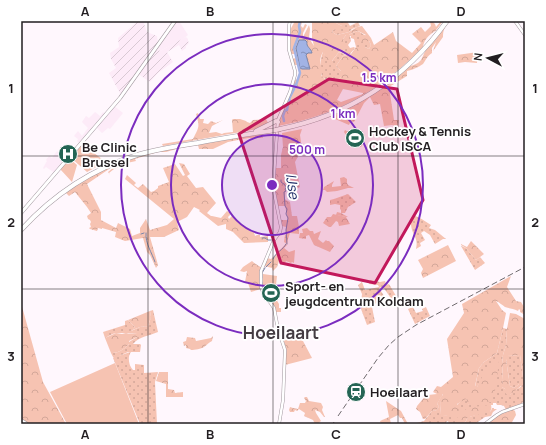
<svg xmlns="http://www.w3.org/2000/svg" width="546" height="445" font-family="Manrope,sans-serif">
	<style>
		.built { fill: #fdebf8 }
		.industrial { fill: url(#industrial-furrows) }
		.grass { fill: url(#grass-dots) }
		.forest { fill: url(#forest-crowns); fill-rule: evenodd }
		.garden { fill: #f6c3b2 }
		.water { fill: url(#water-ripples); stroke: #7c86aa }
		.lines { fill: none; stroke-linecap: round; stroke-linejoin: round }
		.stream { stroke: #7c86aa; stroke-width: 1 }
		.river { stroke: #a2b3e5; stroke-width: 2.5 }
		.secondary-casing { stroke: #a2989f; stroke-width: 3.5 }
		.primary-casing { stroke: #a2989f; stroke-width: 4 }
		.highway-casing { stroke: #a2989f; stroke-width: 5 }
		.secondary { stroke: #fff; stroke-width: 2.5 }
		.primary { stroke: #fff; stroke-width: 3 }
		.highway { stroke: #fff; stroke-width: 4 }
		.rail { stroke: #6f6a6e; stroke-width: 1; stroke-dasharray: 6 3; stroke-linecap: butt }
		.highway-bridge-casing { stroke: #a2989f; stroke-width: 5; stroke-linecap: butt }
		.highway-bridge { stroke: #fff; stroke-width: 4 }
		.marked { fill: #c2185b; fill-opacity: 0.2; stroke: #c2185b; stroke-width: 3; stroke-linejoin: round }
		.grid { fill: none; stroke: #221e21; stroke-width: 1; stroke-opacity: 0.55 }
		.ring { fill: none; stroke: #7b2cbf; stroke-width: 2 }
		.labels { text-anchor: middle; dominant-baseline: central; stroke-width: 3.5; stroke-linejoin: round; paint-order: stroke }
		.poi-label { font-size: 13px; font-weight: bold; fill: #221e21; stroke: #fff; text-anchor: start }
		.water-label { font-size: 14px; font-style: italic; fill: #202e69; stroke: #fff }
		.district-label { font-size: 17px; font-weight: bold; fill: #443c42; stroke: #fff }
		.centre { fill: #7b2cbf; stroke: #fff; stroke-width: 2 }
		.ring-label { font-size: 12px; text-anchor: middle; font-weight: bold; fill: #7b2cbf; stroke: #fff; stroke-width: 3.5; stroke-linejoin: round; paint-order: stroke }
		.neatline { fill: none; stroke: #221e21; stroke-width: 1.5 }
		.grid-label { font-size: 13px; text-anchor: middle; font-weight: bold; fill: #221e21 }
	</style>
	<defs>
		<pattern id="industrial-furrows" width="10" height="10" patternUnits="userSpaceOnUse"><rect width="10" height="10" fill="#fdebf8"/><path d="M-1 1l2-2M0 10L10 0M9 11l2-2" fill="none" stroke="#d9c9d4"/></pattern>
		<pattern id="grass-dots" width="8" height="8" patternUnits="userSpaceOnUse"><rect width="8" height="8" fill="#f6c3b2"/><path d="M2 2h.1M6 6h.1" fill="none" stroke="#d3a799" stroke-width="1.8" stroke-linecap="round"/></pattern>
		<pattern id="forest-crowns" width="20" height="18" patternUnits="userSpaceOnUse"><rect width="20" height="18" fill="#f6c3b2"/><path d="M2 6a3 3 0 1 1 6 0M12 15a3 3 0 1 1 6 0" fill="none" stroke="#d3a799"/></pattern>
		<pattern id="water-ripples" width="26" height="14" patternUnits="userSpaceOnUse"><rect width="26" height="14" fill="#a2b3e5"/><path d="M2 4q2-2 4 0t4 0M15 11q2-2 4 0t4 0" fill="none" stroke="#8491b9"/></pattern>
	</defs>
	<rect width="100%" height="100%" fill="#fff7fd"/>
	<path class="built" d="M176,21H179L188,35L183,39L160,51L156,48Z
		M114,106L123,113L110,129L108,128L102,133L95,126L80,144L77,141L78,139L74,136L78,131L82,136L88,128L82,122L86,116L89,118L95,112L100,116L103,112L106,115Z
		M57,151L66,159L55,173L46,167L44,169L43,168L47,161L46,160L49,156L52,158Z"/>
	<path class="industrial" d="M138,21H143L147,32L157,36L158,44L121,95L109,73L116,68L111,59L110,53L119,47L118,38Z
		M186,37L188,39V41L189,43L186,46V48L182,51L179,45L167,52L173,62L158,73L150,82L138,74L156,48L160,51Z"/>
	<path class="grass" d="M337,21H347L350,26L358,22L360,26L352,29L349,32L337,35L332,32L333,30L342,26L334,22Z
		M358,31L366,36L371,45L369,49L365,47H356L354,39L351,38V36H350L351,41L348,45L350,48L354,47L355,48L350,54H345L340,52L345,50L343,39L346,35H349L352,33Z
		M323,52H324C324,57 329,59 332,61L339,52L346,55L343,56L336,66L341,71V77C334,84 330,82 322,77C320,70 320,59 323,52Z
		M298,177L300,187L295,190L286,189V184L284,178Z
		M348,194L356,202L348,207L345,213H341L348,217H346L336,215L337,212L341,213V210L340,209V205L335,204L330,205V200L334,199Z
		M413,215L420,218L431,225L429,228L435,230L446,239H443L435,244L430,235L424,231L421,233L425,240L420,243L421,246L416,249C418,240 415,238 412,230C411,227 411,223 410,220Z
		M461,246L466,248L476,260L480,257L485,263L475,270Z
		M370,280L380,282L385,281L386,285L389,284L399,301L395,304L383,287L379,288L386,299L382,302L379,298L376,300L377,302L372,307L375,322L367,325L361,309V307L371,302L369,299L361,303L362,294L358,285L362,282L365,290L379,287L378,285L369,284Z
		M413,307L416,313L423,311L422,309L426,307L430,316L415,324L408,309Z
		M153,310L158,332C149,336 140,336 133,344H140L141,345L140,352H128L114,358L113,357L111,353C117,354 126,348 129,344V342L137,337V333C130,334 124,333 117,333C113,333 109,336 105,338L103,332L125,325V321L128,320L135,327L131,331L140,327L148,326L151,317L150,311Z
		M503,328L507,329L506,345L503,355L502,364L503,380L502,387L505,389L510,395L514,391L522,386L519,384L514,388L510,386L506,359V356L520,355L523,377L525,378V402H523L521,404L506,410L504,406L501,405H497L496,403H493V405H491L456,424H449L448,421L446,422V423L442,424H418L417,423L424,421L432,411L437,410L439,406L437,404L438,402L442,395L444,396C438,404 441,406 441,415C452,417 450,411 457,405C459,402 463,400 466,398L467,400L469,405L480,382L477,387H475L479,368L484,362L497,353Z
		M130,352H131C127,357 129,366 133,370H135V364L144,365V373L158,372L155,382L157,424H140L113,358Z
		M492,408H494V409H497L493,412L491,416L485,417L475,424H463L466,421L468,417C475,416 480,412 487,413L491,411Z"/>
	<path class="forest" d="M295,21H302L301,26L303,28L305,24L307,25L303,33V37L309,25L310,29L309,38L314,46L312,38V23L310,21H337L334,22L342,26V29L333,30L332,32L337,35L349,32L357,27L362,26L371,38L374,45L393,32L396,41L412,53L421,43L412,34L421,27L425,32L431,26L430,21H432L435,24L436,27L441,21H443L437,29H436L437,30C430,34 424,39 423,47C381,90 338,115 278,126L279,120L281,115L282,114L295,80L298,79L300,73L298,65H294L292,59L296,58L295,54H290V30ZM358,31L366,35L360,37L361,42L369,41L371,45L369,49L365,47H356L351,54L343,56L336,66L341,71V77C334,83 326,83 321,75L323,71C320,65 319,58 323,52L324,53C324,57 327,61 331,62L339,52L345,50L346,45L343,39L346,35H349L352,33ZM307,42V46L311,51L306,53V55L309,68L302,69L300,68L296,48ZM343,89L363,93V94L341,102L337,100Z
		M448,21H451C445,25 443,30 443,37L433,51L436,42L432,48V53C427,56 426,60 423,64C419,67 412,70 407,71V76L389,87L394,120H399L398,127L392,125L384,126L380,104L374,105L370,97L364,103L354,122L351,121L349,125L333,118L334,116L360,101L410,66C423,63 421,58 427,48C431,42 436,37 440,32L442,35L440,32Z
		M478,52L477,63L465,62L458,63L457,55Z
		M198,113L200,119H204L203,123L208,124L211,121L216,123L223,120L212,126L209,133L216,132L222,134L224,133L233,132L232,120L233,119H240L246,121L247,122L250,123L253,120L266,119L268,123L257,129L163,146L162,144L193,139C199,127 200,127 196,114Z
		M302,129L300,135L302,149L295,162L298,177L284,178L286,184L285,199L286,200L290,202L292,216H297L299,227V234L290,233L288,239L287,244L284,242L285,235H286V227L282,226L281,220H288C288,218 285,207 285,206H278L274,188L276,168H281V155L283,147L282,133Z
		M264,134L262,135L263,138H248L228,142L213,149H199L198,145L180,148L166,152H158L135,159L136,161L127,163L126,166L125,165L114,169L109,173L110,175L108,172L113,168L112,167L87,184L101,212V220L116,228L118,223L130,229L132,236L140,233V228L146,219L150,230L167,225L174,219L125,179L127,175L136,183L134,185L138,188L143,184L151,192L154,191L158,188V186L169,182L163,168L175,164L183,176L185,175L179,163L184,164L190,174L187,176L196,188L203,187L216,203L207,213L211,216H212L221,218L227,211L231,213L233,210L230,215L228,217L229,219L232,216C236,220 239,222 243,225C247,228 249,231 254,232L255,236L257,235H260V237L268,236V242L244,243L233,232L226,229V224L218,226L199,211L200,210L194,207L187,217L177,222L179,230L164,237H150L158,265L156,268L150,255L147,252L143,238L125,241L115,237L116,232L102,228V229L98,228L97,231L90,229L89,228L91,227L90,224L91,222L90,220L88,219L87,216L91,213L87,207L75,192L69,196L65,192L94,174L127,160L166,149Z
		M344,177L347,179V183L348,185L354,188H348L337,191L327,192L325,190H323L324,187L334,181L332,185V187L341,186L340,178Z
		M333,214L346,217L350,224L339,226L338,222L336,221L331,227H329L323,223L327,217H331Z
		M307,228L310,231H313L314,234L321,231L318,239L323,243L326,240L327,241H329L334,246L330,252L314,245L309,235L306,236V239L299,238L300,233H303L302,229Z
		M471,241L484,254L476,260L466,248L461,245V244L467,247Z
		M286,244L287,245L284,248L289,252L295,250L294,263L292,262L291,263L286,261L285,263L279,261L277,267L273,271L272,268L264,266L267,258L271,259Z
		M448,245L456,261L423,278L421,273L423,269L418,260Z
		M252,261C255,264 258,265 262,268L261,289L251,292L248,283L245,282L247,271L244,272L240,271L243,267Z
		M511,276L507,287L516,301L521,302L524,307H525V315L520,312V310L519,309L518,311C513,308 510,309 505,307C502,305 499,302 496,301L502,310L506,313L503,328L497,353L484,362L479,368L475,386L477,387C483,376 486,366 497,359L499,361C497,373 497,392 491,402L469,405L467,403V400L466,399L457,404L459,412L456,415L442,416L441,415C441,406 438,404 443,396V394L437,404L439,406L437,410L432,411L425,419H423L420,412L416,409L417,406L427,394L428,395L437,394L433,392L437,386L441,387L453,377L447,339L464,313L462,304Z
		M21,303L43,382L66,424H21Z
		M150,311L151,317L148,326L140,327L130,331L135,327L128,320Z
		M510,313L516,314L525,319V378L523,377L520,355L508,356H506V359L510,386L514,388L519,384L520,382L521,383L522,385L509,396L506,394L505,389L502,387V384L503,380L502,364L503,355L506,345L507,329Z
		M282,331L303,341L312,358L285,365L286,348L281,333Z
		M116,333L122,334L126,333L129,334L137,333L139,335L137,337L129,341V344C126,348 117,354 111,353L105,338Z
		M213,336L212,341C208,343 207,345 204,347C201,349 195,350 191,350L190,349L186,348V345L184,346L183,342L186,341L187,337L195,338L196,341L211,338Z
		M159,372H168V389L174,390L175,393L183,392V397H166V384L156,381Z
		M305,397H307L309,401L321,403L323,407L322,410L325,417H324L320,412L315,410L316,413L321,421L317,424H315L313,420L304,416L305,413L299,409L297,411L295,410L294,412H290L289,410L290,407L293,408L298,409L300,403H305L306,401L304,398Z
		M386,401L401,411L408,424H405L402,418H400L398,415L390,419L391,424H381L380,421L389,417Z
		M491,405C492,408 491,411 489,413H483L482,414L468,417L466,421L463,424L455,423C461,405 475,407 491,405Z
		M512,409L515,411L516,415L511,424H488L487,423L497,415Z"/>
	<path class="garden" d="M353,128L365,135L362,141L364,142L361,147L345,138L346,135L344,132L345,130L350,133Z
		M82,144L106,162L87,172L70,157Z
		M69,158L77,165L72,182L60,169Z
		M263,274L277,276L276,285H275V286L278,298L276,299L279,304V308H281V312H276C275,304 268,299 264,291C262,286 263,280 263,274Z
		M115,363L139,424H67L50,392Z"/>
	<path class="water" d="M299,40H305L307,42C306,47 311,48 312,53H308L306,55L310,69H302L300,68L296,48Z"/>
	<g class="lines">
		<path class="stream" d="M281,180V182L285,185L286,188L285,189L286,191L284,192L285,206L287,209L286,214L288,218L286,230L287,244
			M146,233C145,243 152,253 155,262
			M141,234L144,233
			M262,238H265L268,240H273
			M273,259C276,252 283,250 286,244
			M266,267L271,262
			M262,278V273L265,268
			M262,282L263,288"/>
		<path class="river" d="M284,121L283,116L285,110H287L288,104L290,101L289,99L294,89V88L295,87V85H296L300,73L294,48L300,32L299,26L300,21"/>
		<g class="secondary-casing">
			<path id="secondary" d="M515,21L525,35
				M279,424L283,400L285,350L278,329L274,308L263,292L261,287V271L264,264L274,240L280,232L281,227L273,187L278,120L290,92L295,75V71L289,50V26L290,21
				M485,424L497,415L502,412L525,404"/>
		</g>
		<g class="primary-casing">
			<path id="primary" d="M21,213L120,98L175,21"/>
		</g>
		<g class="highway-casing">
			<path id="highway" d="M280,129C350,115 405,79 447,21
				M256,131L276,121L278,122
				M21,230C53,195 92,169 137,155C157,149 177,146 197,143C223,138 249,134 276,130
				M21,421L26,424"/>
		</g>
		<use href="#secondary" class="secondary"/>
		<use href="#primary" class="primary"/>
		<use href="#highway" class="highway"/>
		<path class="rail" d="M338,416L378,358L389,345L398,337L416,325L525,267
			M333,424L334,422"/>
		<g class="highway-bridge-casing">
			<path id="highway-bridge" d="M276,130L280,129"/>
		</g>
		<use href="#highway-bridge" class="highway-bridge"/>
	</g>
	<path class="marked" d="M329,79L397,89L423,200L375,283L281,263L239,134Z"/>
	<path class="grid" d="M148,21V424M273,21V424M398,21V424M21,156H525M21,289H525"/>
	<circle cx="272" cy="185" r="50" fill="#7b2cbf" fill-opacity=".12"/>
	<g class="ring">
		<circle cx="272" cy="185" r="50"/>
		<circle cx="272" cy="185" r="101"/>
		<circle cx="272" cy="185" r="151"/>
	</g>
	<defs>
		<g id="stadium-disc" transform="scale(1)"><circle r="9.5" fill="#246554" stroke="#fff"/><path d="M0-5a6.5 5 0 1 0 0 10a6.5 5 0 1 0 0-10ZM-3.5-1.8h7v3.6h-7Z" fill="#fff"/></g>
		<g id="hospital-disc" transform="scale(1)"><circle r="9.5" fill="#246554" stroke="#fff"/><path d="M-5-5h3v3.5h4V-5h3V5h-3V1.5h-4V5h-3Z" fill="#fff"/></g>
		<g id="station-disc" transform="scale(1)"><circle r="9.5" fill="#246554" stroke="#fff"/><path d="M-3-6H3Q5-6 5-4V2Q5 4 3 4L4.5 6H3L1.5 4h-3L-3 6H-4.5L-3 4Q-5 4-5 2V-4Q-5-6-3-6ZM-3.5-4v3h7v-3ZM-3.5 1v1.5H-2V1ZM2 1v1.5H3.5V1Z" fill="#fff"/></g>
	</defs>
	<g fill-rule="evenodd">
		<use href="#stadium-disc" x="355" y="138"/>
		<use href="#hospital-disc" x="68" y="154"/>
		<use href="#stadium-disc" x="271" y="293"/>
		<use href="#station-disc" x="356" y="392"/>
	</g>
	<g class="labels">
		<g class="poi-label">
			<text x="369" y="131">Hockey &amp; Tennis<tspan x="369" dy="15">Club ISCA</tspan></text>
			<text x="82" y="147">Be Clinic<tspan x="82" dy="15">Brussel</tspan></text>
			<text x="285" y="286">Sport- en<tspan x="285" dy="15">jeugdcentrum Koldam</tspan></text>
			<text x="370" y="392">Hoeilaart</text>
		</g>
		<g class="water-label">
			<text transform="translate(293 186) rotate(82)">IJse</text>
		</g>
		<g class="district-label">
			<text x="281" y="332">Hoeilaart</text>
		</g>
	</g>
	<circle cx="272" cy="185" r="6" class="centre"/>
	<g class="ring-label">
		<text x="379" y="82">1.5 km</text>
		<text x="343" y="118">1 km</text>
		<text x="307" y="154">500 m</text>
	</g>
	<rect width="546" height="445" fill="none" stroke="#ffffff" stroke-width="44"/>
	<g transform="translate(488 58) rotate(277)" stroke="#ffffff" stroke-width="3" paint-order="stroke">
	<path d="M0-3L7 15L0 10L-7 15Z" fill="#221e21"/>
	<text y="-6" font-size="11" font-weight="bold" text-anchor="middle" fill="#221e21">N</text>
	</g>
	<rect x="22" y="22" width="502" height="401" class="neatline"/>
	<g class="grid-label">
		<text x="85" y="16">A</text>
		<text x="210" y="16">B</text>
		<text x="336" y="16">C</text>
		<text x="461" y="16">D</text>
		<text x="11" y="93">1</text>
		<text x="535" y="93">1</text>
		<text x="11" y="227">2</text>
		<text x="535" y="227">2</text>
		<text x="11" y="361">3</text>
		<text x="535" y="361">3</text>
		<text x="85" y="439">A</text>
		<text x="210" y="439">B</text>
		<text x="336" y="439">C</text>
		<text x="461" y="439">D</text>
	</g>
</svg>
